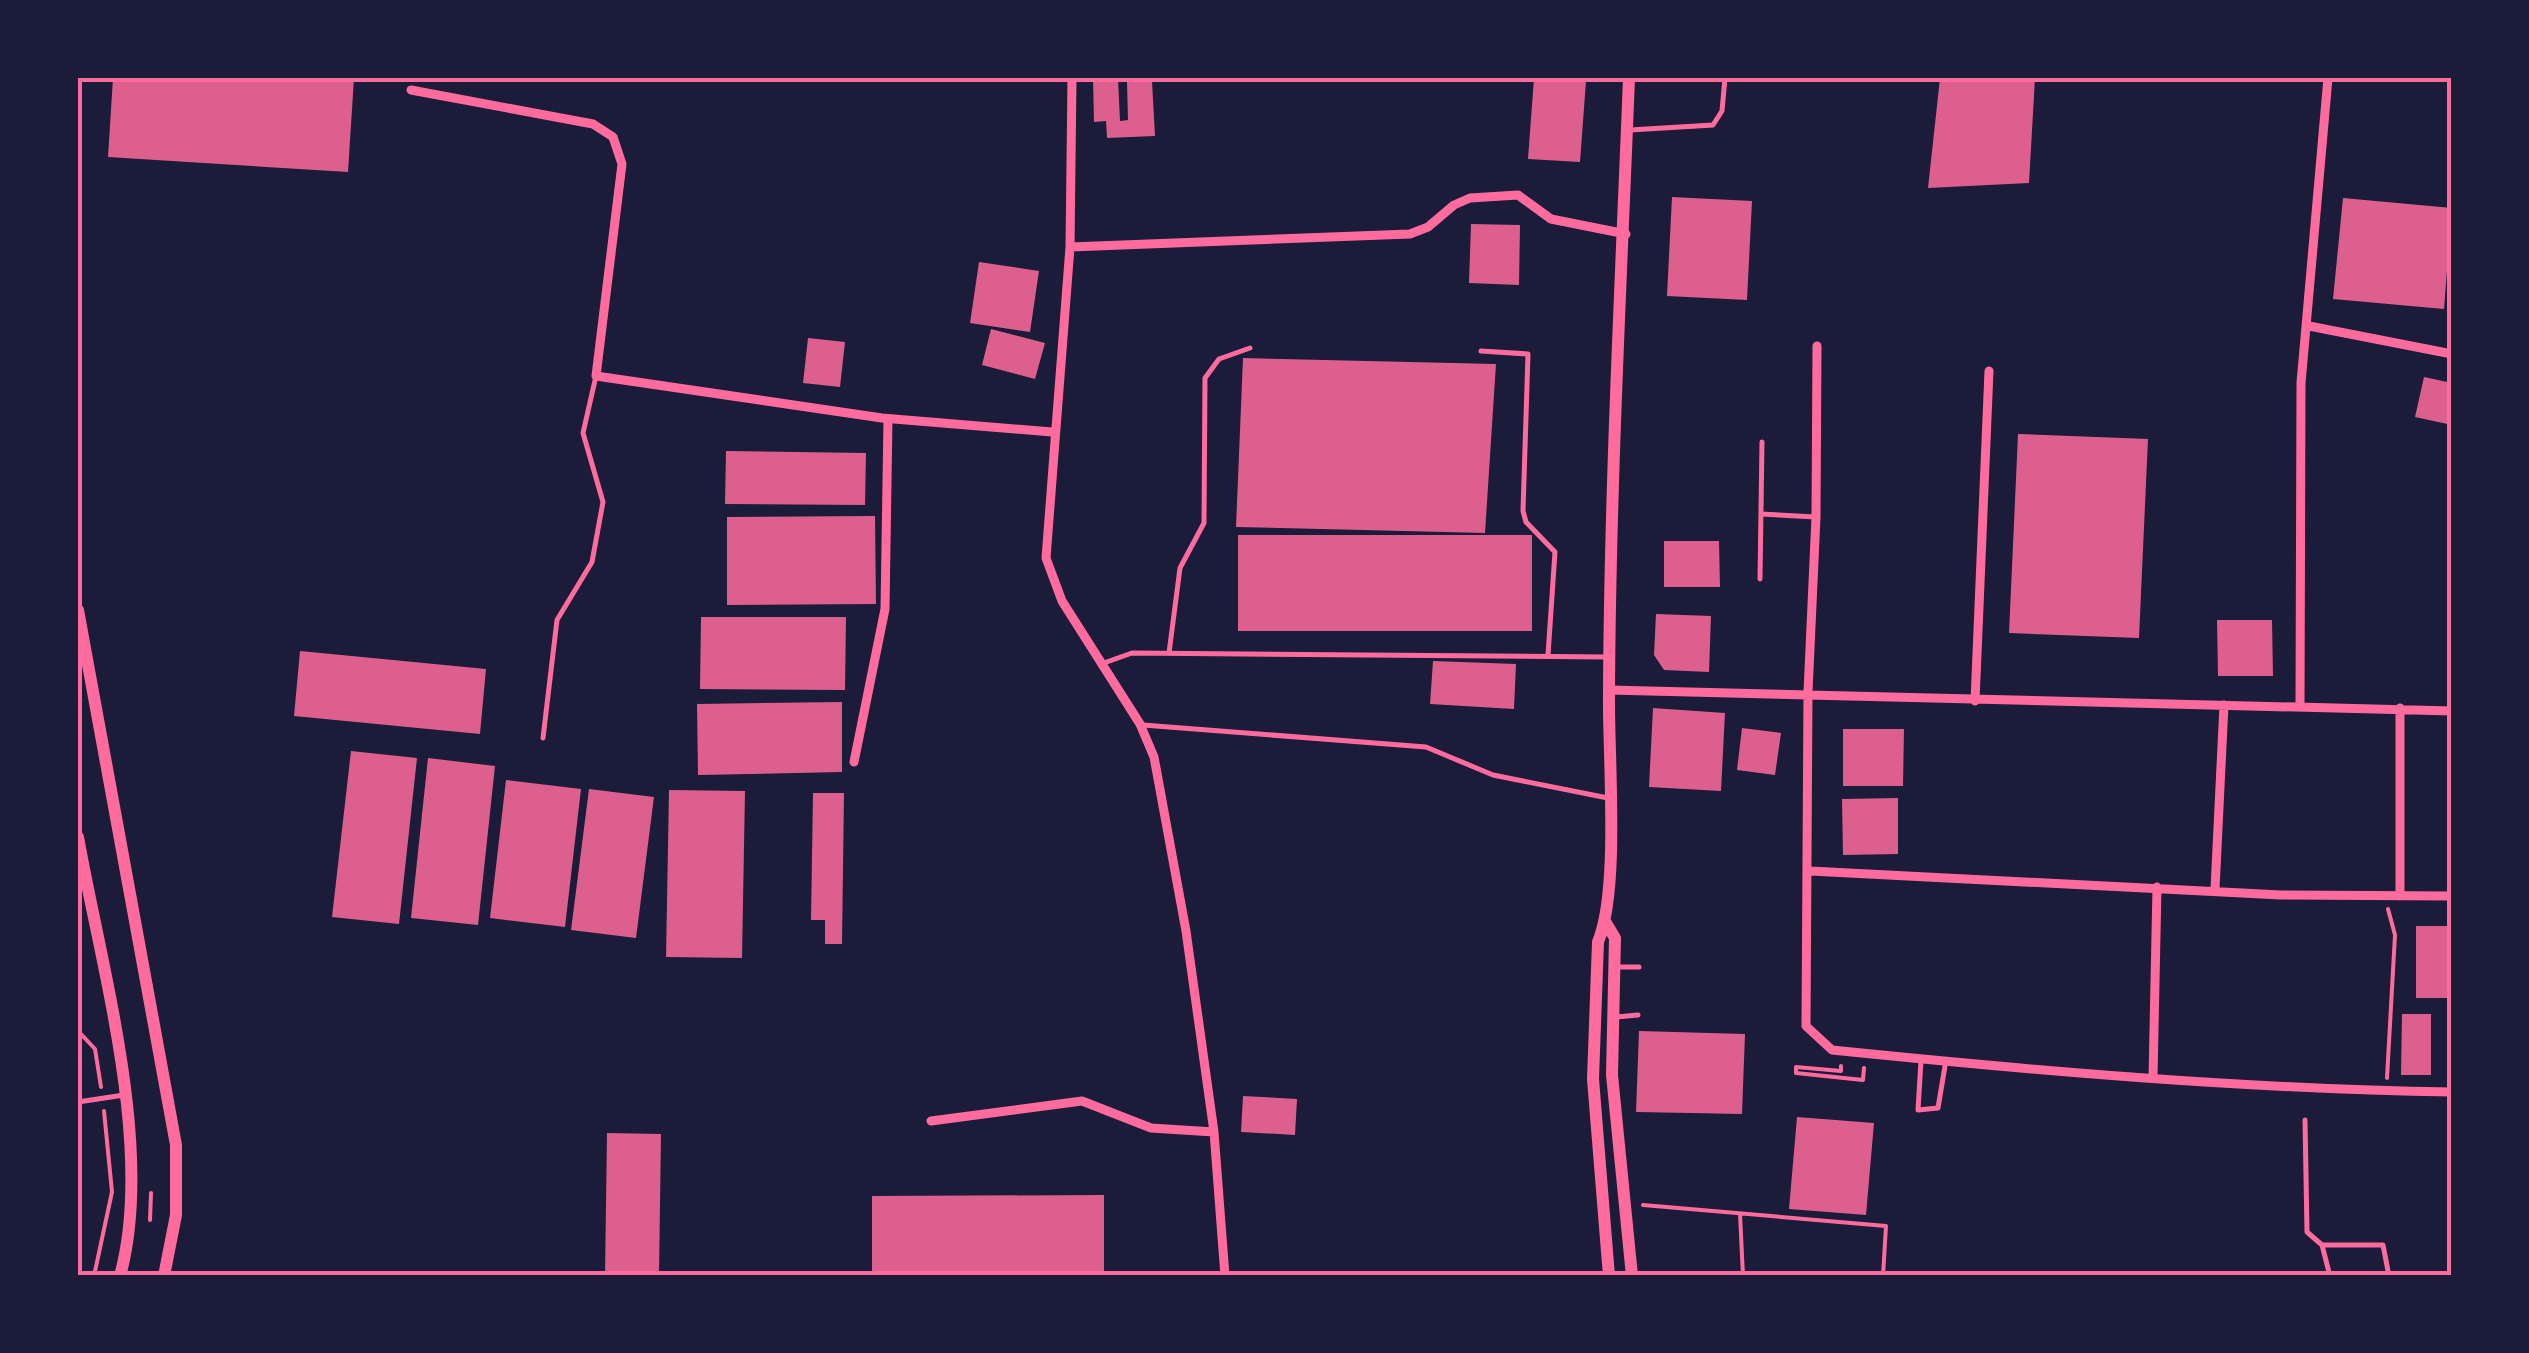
<svg xmlns="http://www.w3.org/2000/svg" width="2529" height="1353" font-family="'Fira Sans Condensed',sans-serif">
	<style>
		.building { fill: #dd5f8e }
		.lines { fill: none; stroke-linecap: round; stroke-linejoin: round }
		.path { stroke: #ff6b9d; stroke-width: 4 }
		.service { stroke: #ff6b9d; stroke-width: 5 }
		.minor { stroke: #ff6b9d; stroke-width: 9 }
		.secondary { stroke: #ff6b9d; stroke-width: 12 }
		.neatline { fill: none; stroke: #ff6b9d; stroke-width: 4 }
	</style>
	<rect width="100%" height="100%" fill="#1b1b3a"/>
	<path class="building" d="M113,78H354L348,172L108,157Z
		M1093,78H1118L1120,121L1128,120L1127,82L1152,81L1155,136L1107,138L1106,121L1094,122Z
		M1534,78L1586,81L1580,162L1528,159Z
		M1940,78H2035L2029,183L1928,188Z
		M1672,197L1752,201L1747,300L1667,296Z
		M2343,198L2452,208L2444,309L2333,299Z
		M1471,224L1520,225L1519,285L1469,283Z
		M979,262L1039,271L1030,332L970,323Z
		M991,329L1045,343L1035,379L982,365Z
		M808,338L845,342L840,387L803,383Z
		M1243,358L1496,364L1485,533L1236,527Z
		M2424,377L2452,383V425L2415,417Z
		M2018,434L2148,439L2139,638L2009,633Z
		M726,451L866,453L865,505L725,504Z
		M875,516L876,604L727,605V517Z
		M1238,535H1532V631H1238Z
		M1664,541H1719L1720,587H1664Z
		M1656,614L1711,616L1709,672L1664,670L1654,655Z
		M701,617H846L845,690L700,689Z
		M2217,620H2272L2273,676H2218Z
		M300,651L486,669L480,734L294,716Z
		M1433,661L1516,664L1514,709L1430,704Z
		M842,702V772L698,775L697,704Z
		M1653,708L1725,713L1721,791L1649,787Z
		M1742,728L1781,733L1775,775L1737,770Z
		M1843,729H1904L1903,786H1843Z
		M351,751L417,758L399,924L332,917Z
		M428,758L495,766L478,925L411,918Z
		M506,780L581,789L565,927L490,918Z
		M589,789L654,797L636,938L571,930Z
		M669,790L745,791L742,958L666,957Z
		M813,793H844L842,944H825V920H811Z
		M1898,798V854L1843,855L1842,799Z
		M2416,926H2450L2451,998H2416Z
		M2402,1014H2431V1075H2401Z
		M1639,1031L1745,1034L1742,1114L1636,1112Z
		M1243,1096L1297,1099L1295,1135L1241,1132Z
		M1797,1117L1874,1123L1866,1215L1789,1209Z
		M607,1133L661,1134L659,1276H605Z
		M1104,1195V1276H872V1196Z"/>
	<g class="lines">
		<path class="path" d="M78,1018L80,1033L95,1049L101,1087
			M1841,1066V1071L1796,1067V1073L1863,1080L1864,1068
			M2387,1078L2395,935L2388,909
			M1643,1205L1886,1226L1883,1276
			M1740,1214L1743,1276
			M150,1220L151,1193
			M94,1276L112,1192L104,1111"/>
		<path class="service" d="M1630,130L1713,125L1722,111L1725,78
			M1481,351L1528,354L1523,511L1526,522L1555,552L1548,655
			M1761,514L1816,517
			M1760,579L1762,442
			M1169,653L1180,568L1204,523L1205,378L1219,359L1250,348
			M1101,664L1132,653L1607,657
			M1143,725L1426,747L1493,775L1608,798
			M543,738L557,620L592,562L603,502L583,433L596,376
			M1617,967H1639
			M1616,1017L1638,1015
			M1921,1061L1918,1110L1938,1108L1946,1060
			M78,1102L124,1095
			M2305,1120L2307,1232L2322,1245L2330,1276
			M2322,1245H2383L2389,1276"/>
		<path class="minor" d="M1072,78L1070,247L1046,558L1062,601L1140,724L1154,757L1186,931L1214,1132L1225,1276
			M411,90L593,124L613,137L622,164L596,376L882,418L1052,432
			M1070,247L1410,234L1428,227L1454,205L1470,198L1518,195L1551,219L1626,234
			M2309,326L2452,354
			M1817,346L1816,517L1808,692L1806,1026L1832,1050C2038,1071 2245,1089 2452,1092
			M1609,690L2452,711
			M1975,701L1989,371
			M2300,707L2301,383L2328,78
			M854,762L885,609L888,419
			M1810,871L2281,895L2452,896
			M2215,889L2224,705
			M2400,896V708
			M2153,1078L2157,887
			M931,1121L1082,1101L1151,1128L1214,1132"/>
		<path class="secondary" d="M78,610L176,1145V1215L164,1276
			M78,837C101,967 155,1149 120,1276
			M1606,923L1615,938L1612,1075L1632,1276
			M1609,1276L1593,1079L1598,942C1620,889 1608,755 1609,693C1610,488 1621,282 1629,78"/>
	</g>
	<rect width="2529" height="1353" fill="none" stroke="#1b1b3a" stroke-width="160"/>
	<rect x="80" y="80" width="2369" height="1193" class="neatline"/>
</svg>
